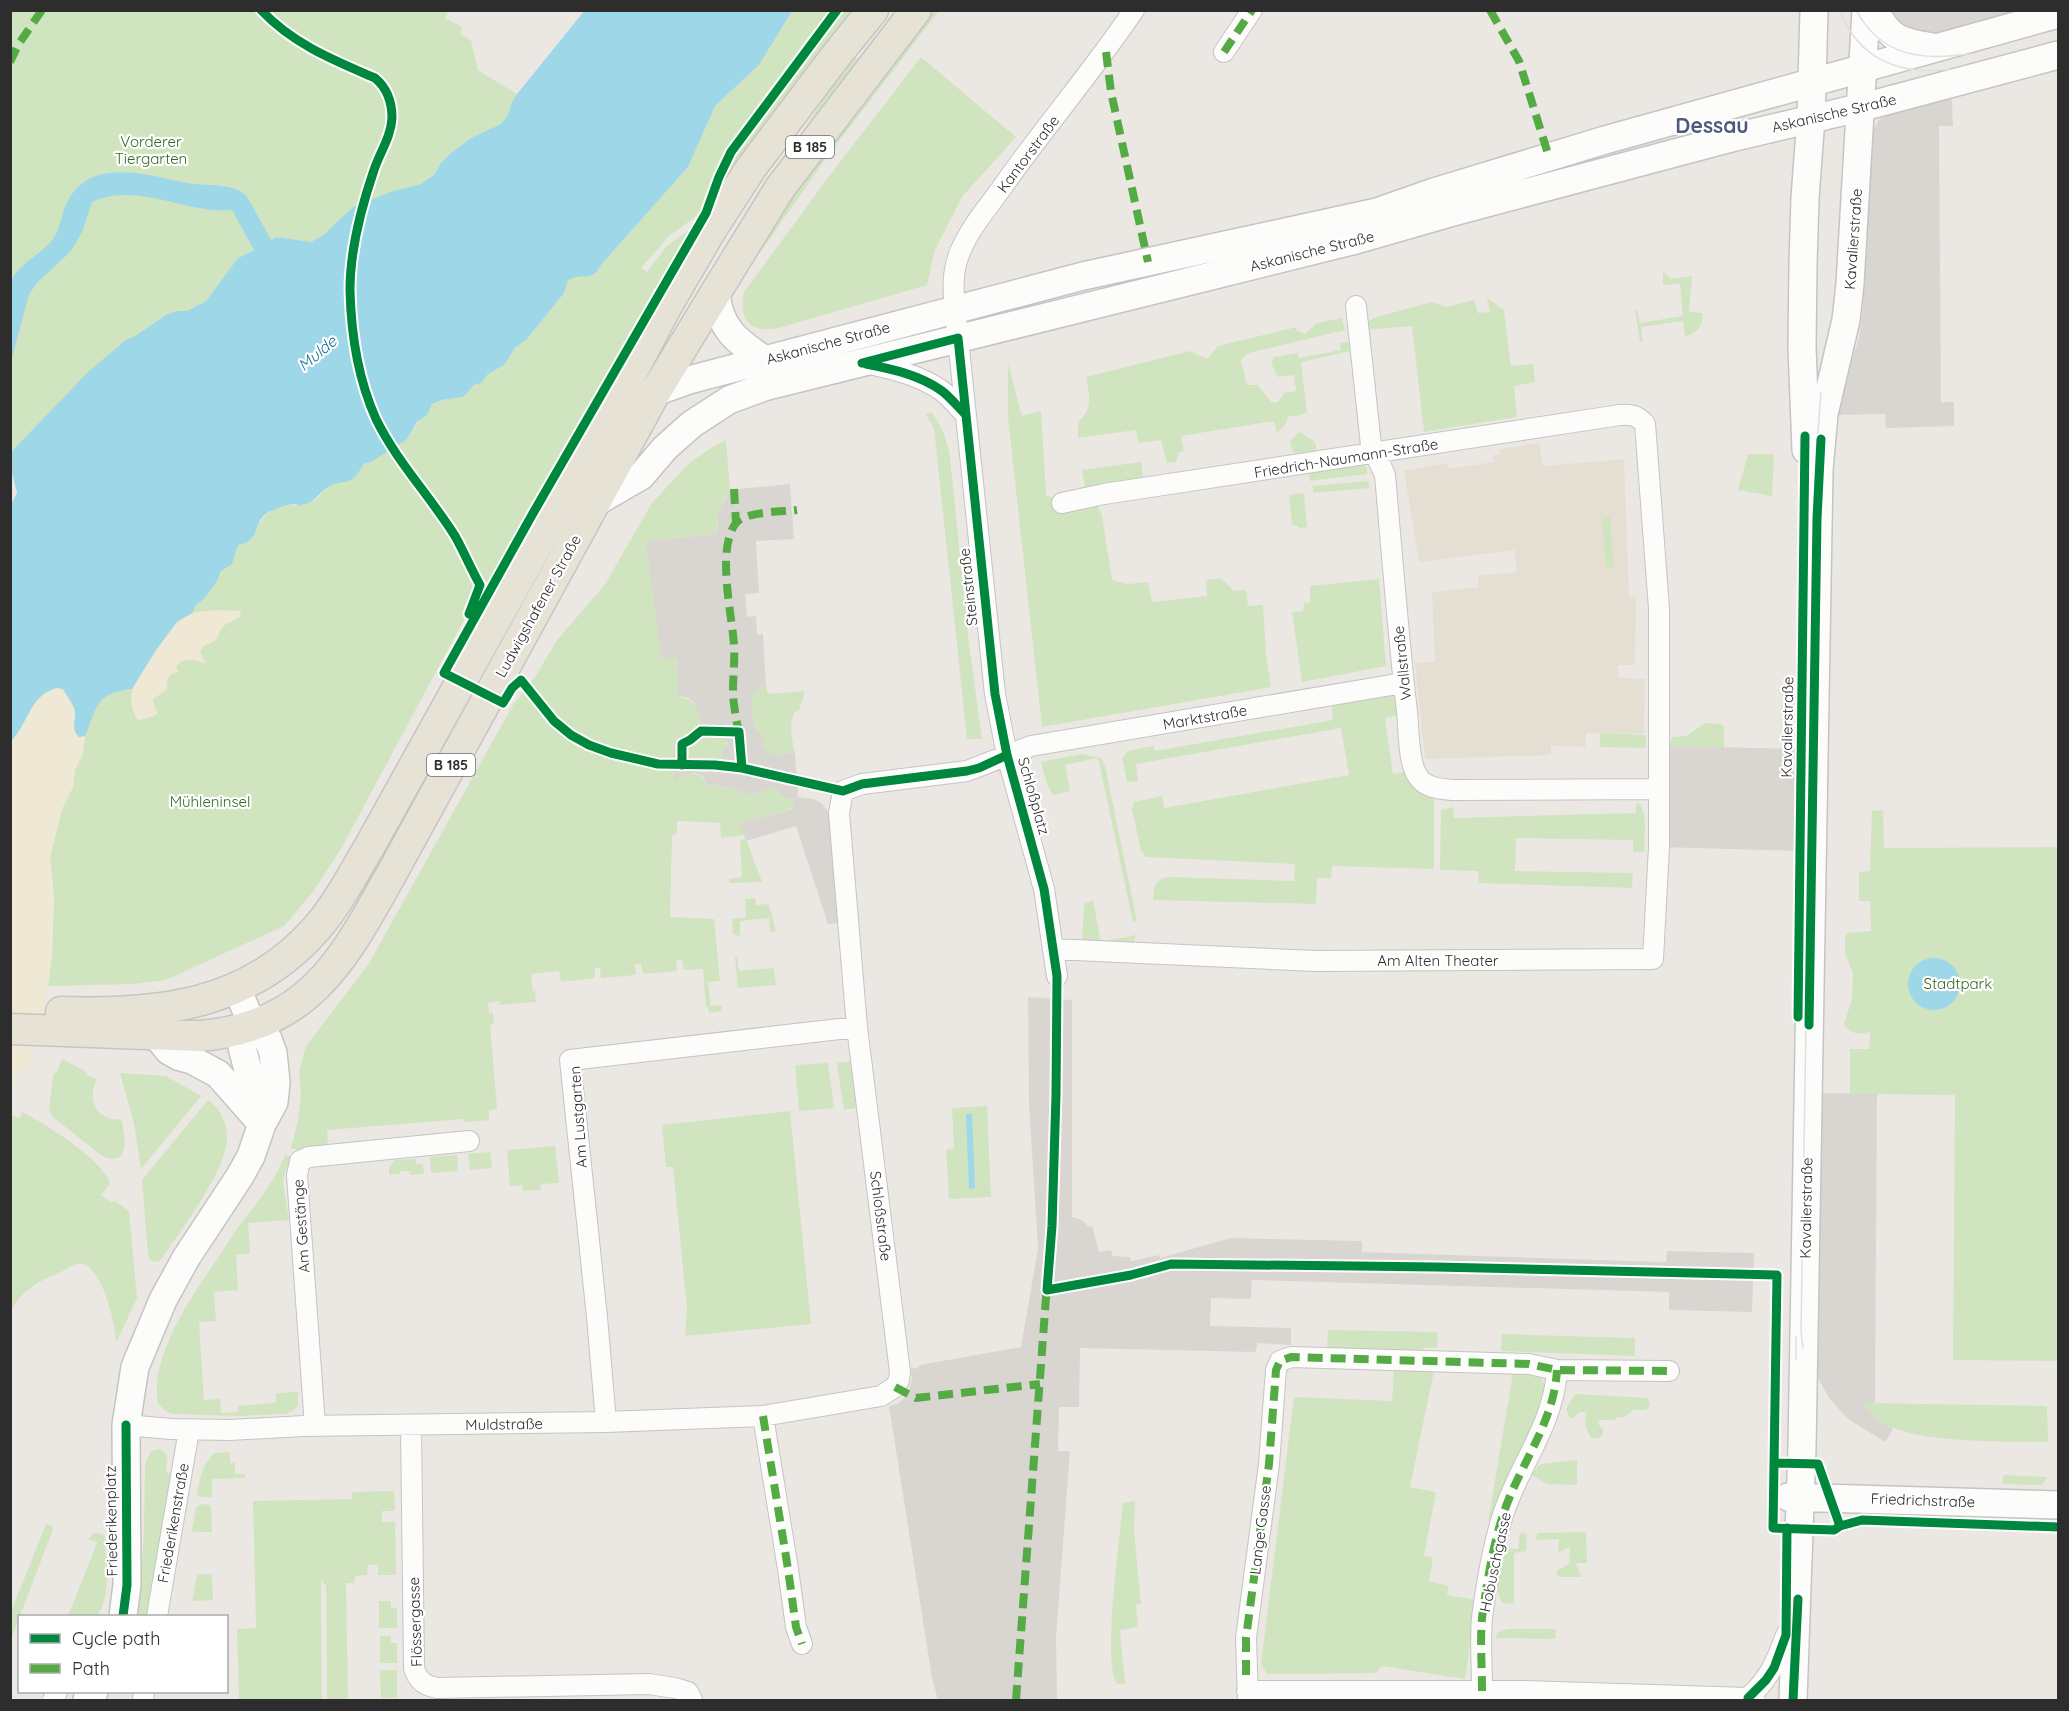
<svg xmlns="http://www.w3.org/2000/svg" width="2069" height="1711" font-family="Quicksand,sans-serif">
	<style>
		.education { fill: #e5ded3 }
		.green { fill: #d0e4bf }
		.sand { fill: #eee8d4 }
		.plaza { fill: #d9d6d2; fill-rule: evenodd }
		.water { fill: #9dd7e8 }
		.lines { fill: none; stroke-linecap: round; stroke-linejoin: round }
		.street-casing { stroke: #c5c4c4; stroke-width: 22 }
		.secondary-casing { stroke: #c5c4c4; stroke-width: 30 }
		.primary-casing { stroke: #c6c5c3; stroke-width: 33 }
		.street { stroke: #fcfcfb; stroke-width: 20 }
		.secondary { stroke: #fcfcfb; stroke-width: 27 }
		.primary { stroke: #e6e2d6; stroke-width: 30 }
		.tram { stroke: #dfdfe0; stroke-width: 1.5 }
		.quiet { stroke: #54ab44; stroke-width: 8; stroke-dasharray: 15 8; stroke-linecap: butt }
		.cycleway-casing { stroke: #fff; stroke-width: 13 }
		.cycleway { stroke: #00873e; stroke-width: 9 }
		.labels { text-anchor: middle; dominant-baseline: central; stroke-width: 4.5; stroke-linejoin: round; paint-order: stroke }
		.shield { fill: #fff; stroke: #6c6c6c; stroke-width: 1.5 }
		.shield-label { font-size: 14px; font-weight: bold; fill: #2d2d2d }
		.street-label { font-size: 15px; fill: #2d2d2d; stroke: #fff }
		.park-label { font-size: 15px; fill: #326820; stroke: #fff }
		.water-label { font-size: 16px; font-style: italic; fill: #167199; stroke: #fff }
		.district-label { font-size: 21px; font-weight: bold; fill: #4f597c; stroke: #fff }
	</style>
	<rect width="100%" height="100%" fill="#ebe8e4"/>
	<path class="education" d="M1539,443L1543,466L1624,459L1629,596L1636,597L1635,665H1618V678L1645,679L1644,734L1586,733L1585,747L1551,746V755L1425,759L1415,663L1435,662L1432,592L1479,587L1478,576L1517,572L1514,550L1419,562L1404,471L1447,463L1448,469L1494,462L1493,455L1501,454L1500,449Z"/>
	<path class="green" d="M10,11H449L445,18L462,27L460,34L471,40L478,70L517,94L512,102L508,115L501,124L471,138L451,153L441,163L434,175L421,184L393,191L353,207L322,236L311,242L277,237L238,258L206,301L187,311H176L126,341L88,372L11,452Z
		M792,11H830L725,151L709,186L703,208L695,217L668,237L641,268L647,272L667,246L694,226L658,289L655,288L481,605L467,614L342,847L313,892L284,926L166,980L135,984L48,986L52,956L54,897L50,857L55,830L63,807L73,787L75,770L83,753L85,736L94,709L104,696L119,691L132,689L196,605L204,599L217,581L221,571L232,563L238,545C259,542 252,530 265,516C270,510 282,506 290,505C295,504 299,506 304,504C307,503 315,501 317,499C319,498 322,492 323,491C328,485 336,482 344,482L365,462L414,429C419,419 427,415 432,404L441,400L463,397L474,385L481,383L488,374L504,365L515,348L527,339L564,293L568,279C587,270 591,285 601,265L688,167L715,106L759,65Z
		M841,11H861L716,200L720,185L741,145Z
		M931,11H939L829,154L762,250L749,260C805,173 867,91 931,11Z
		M854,57L859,59L860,62L800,146L795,143L850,59Z
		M921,57L1016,137L962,197L935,250L927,285L779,328C750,334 738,320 744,292L830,175Z
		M1663,271L1671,279L1692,276L1689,312L1703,313C1702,326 1699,333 1685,336L1683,321L1641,327L1643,342H1640L1635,310L1637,309L1640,323L1683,316L1680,284L1663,285Z
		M1487,298L1504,310L1511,366L1533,364L1535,382L1514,386L1517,417L1424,432L1412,326L1365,330C1365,322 1370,320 1377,317L1432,302L1446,307L1474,300L1478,313L1490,312Z
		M1342,318L1345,330L1249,353L1241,360L1247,385H1258L1271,402H1278L1284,393L1296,391L1294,375L1278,377L1271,363L1274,357L1298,353L1299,358L1341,350L1340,343L1348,342L1350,351L1301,362L1307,412L1298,416H1289L1285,425L1277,433L1274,421L1181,436L1184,451L1179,453L1176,462L1167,463L1161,440L1138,443L1136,430L1078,438V422C1094,408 1089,395 1086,377L1190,351L1207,359L1218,346L1297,327L1296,330L1305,334L1317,323Z
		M1008,364L1022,416L1041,411L1046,495L1055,499L1096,504L1102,515L1112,580L1128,584L1148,582L1152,602L1207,596L1206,580L1221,578L1234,591L1246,590L1248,606L1263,605L1266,654L1271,687L1042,727L1008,417Z
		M931,412C942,426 947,439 950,457L969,644L982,739H967L934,428L926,415Z
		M1300,432L1315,442L1317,452L1303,454L1293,452L1290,441Z
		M726,440L730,490L724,500L717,522V534L647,541L679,658L677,696C710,701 706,735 674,741L677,780L682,775C695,772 701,774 707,785L719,786L752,795L767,789H777L793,799L794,808L740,823L744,835L721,838L720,823L677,821V833L672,836L670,917L714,919L720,981L708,982L711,1006L722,1005V1011L709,1013L708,1007H706L703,969L684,970L682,960H676L677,971L643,974L641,964H635L636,975L601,978L600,968H595V978L561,982L559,971L531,974L533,991H535L536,1002L500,1005L499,1001L488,1003L489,1013H493L494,1024L490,1025L497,1109L489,1110V1120L464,1122L463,1119L327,1130L328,1147L303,1152L291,1148L298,1121L301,1095L299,1071L306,1046L368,965L513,705L537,674L557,640L604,586L652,503L689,463L711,448Z
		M1748,454H1774L1772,496L1738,490Z
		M1141,462L1144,482L1086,491L1082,470Z
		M1363,464L1367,468V474L1310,481L1309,471Z
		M1369,481V488L1313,493V486Z
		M1304,493L1307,527L1300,528L1292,524L1289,495Z
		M1602,517H1610L1614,568H1606Z
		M1379,579L1386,666L1302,682L1292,612L1303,611L1304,603L1310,602V586Z
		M766,685L768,694L805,691L799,710L795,712C788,724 792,740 795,753L774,755L764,748C761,730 733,694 766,685Z
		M1394,692L1397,695L1400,715L1385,718L1393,774L1409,771L1425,794L1434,799V869L1332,866L1331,878H1317L1316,904L1153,900C1154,888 1154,880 1167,877L1294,881L1295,864L1146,857L1141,851L1132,809L1134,802L1162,796L1164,808L1349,775L1341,728L1136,764L1138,781L1127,782L1122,758L1128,751L1153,746L1155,751L1333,720L1331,702Z
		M1705,723L1721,724L1724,727V748L1669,746L1672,737L1687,736Z
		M1600,733L1646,735V748L1600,747Z
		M702,737H724L727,740L722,758H688V745Z
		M1082,754L1101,758L1105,766L1137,921L1133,922L1098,758L1065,765L1070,791L1053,795L1047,784L1041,762Z
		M1637,802C1649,811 1644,837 1644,852H1633V840L1516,838L1515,871L1633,873L1632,888L1479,883L1478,871L1440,870L1441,810L1453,807L1454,818L1636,813Z
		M1883,810L1884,848L2058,847V1361L1953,1360L1955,1095L1850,1094V1049H1869L1870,1032C1859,1034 1850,1035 1844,1024L1852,999L1853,973L1845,953V937L1847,933L1871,931L1870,901H1859V872L1870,871L1872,811Z
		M746,839L762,882L729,883V879L742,877L740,841Z
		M755,898L756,905L769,904L776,931L770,932L769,918L740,921V936L733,934L732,919L746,917L745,899Z
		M1093,900L1101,942L1136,935L1134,942L1082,941L1084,904Z
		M735,957H737L739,971L774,968L776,985L738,988Z
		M62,1059L87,1072L86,1075L97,1079C86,1099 97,1122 121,1119C125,1135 132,1168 102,1156L53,1117L49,1110L53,1076L58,1070Z
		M851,1061L856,1108L844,1110L837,1063Z
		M828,1063L834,1108L799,1111L795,1065Z
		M120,1073L166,1076L201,1096L141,1169L134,1124Z
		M208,1100C221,1109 228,1125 227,1141C224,1174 180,1231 161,1260L158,1262L150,1260L148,1255L142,1180Z
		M987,1106L991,1197L949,1199L946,1150L954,1148L952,1108Z
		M790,1111L811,1324L685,1336L687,1309L673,1167H666L662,1125Z
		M22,1112C43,1122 106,1162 110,1184L101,1195L111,1202L115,1201L129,1211L137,1298L116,1343C116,1325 103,1270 83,1264C73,1262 66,1270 57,1274C37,1281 22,1292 11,1310V1115L20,1118Z
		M555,1146L559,1183L541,1184V1190L523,1191L522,1185L510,1186L507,1150Z
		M490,1152L492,1168L470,1170L468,1154Z
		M285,1155L292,1157L285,1171L283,1182L289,1220L248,1223L250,1253L236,1255L238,1290L214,1292L216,1321L199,1322L204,1400L220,1399L221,1413L238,1412V1406L276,1403V1393L298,1392V1405L294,1410L285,1414L237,1416L174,1414L167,1412L158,1404C149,1357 192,1296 217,1259C227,1245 235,1230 246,1217C261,1197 276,1179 285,1155Z
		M457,1155L458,1171L431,1173L430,1157Z
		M416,1159V1164H423L424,1174L410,1175L409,1171H400V1174L389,1175V1168L395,1160Z
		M1328,1330L1438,1332L1437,1348H1423V1352L1327,1349Z
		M1502,1334L1635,1338V1356L1501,1351Z
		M1394,1369L1434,1371L1410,1487L1436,1492L1424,1556L1433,1558L1429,1581L1448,1586L1447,1595L1476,1600L1465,1679L1382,1666L1375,1673L1267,1674L1261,1664L1294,1397L1392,1401Z
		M1513,1373H1525L1540,1377L1546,1386L1541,1413L1488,1522Z
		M1575,1394L1648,1398L1650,1406L1646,1410H1633L1625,1417H1618L1614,1420H1599L1598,1424L1603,1429V1434L1600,1438H1591L1585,1425L1586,1412H1579L1574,1418H1570L1566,1409Z
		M1865,1403L2047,1406L2048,1442C2013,1441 1872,1447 1865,1403Z
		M160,1449L167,1455L166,1471L171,1475L147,1616H138L144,1531L145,1464L151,1451Z
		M230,1452V1463H235V1474H245V1478L212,1479V1498L197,1496C200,1479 201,1465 215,1453Z
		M1577,1460V1485L1547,1484L1532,1475L1538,1466L1542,1464Z
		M2003,1475L2047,1477L2042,1485L2003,1484Z
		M394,1491L395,1511H382V1522H395L396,1575H378V1565H368L367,1575L355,1576L354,1583H346L348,1700H327L326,1586L321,1580L322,1700H239L237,1629L256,1628L253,1501L352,1499V1492Z
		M1135,1501L1134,1531L1141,1604L1136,1605L1138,1627L1120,1630L1125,1684H1117C1102,1664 1120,1535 1123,1503Z
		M201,1504L211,1505L212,1532H193L192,1529L196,1508Z
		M46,1524L54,1527L11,1639V1612Z
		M1586,1532L1587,1563H1575L1582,1577H1559L1557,1575V1570L1569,1564L1570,1547L1558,1553L1559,1539L1536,1540L1537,1533Z
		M94,1533L103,1534L105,1538C106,1563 112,1594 97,1616H68L97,1543L88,1539Z
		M1520,1533L1527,1534L1526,1551L1514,1553V1604L1502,1603L1496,1588L1504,1548L1518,1549Z
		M197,1574H212L213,1600L192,1601Z
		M379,1601H391V1608H397V1628H379Z
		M1508,1629H1556L1555,1639L1496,1638L1497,1633Z
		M380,1636H391V1643H397V1663H380Z
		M380,1670H397V1698H381Z"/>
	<path class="sand" d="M241,611L240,617L223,626L215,641L202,647L200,652L206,664C197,660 184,657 177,665L176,668L179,672C168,673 167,680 167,690L153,699L154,705L158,713L155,716L139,720L136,718C133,709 129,700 132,691C135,677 174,622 186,616C197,609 228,610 241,611Z
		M57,688L63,689L75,708L73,726L79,737L85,736L83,753L75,770L73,787L63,807L50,857L54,897L52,956L40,1034L29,1065L22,1074L11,1080V741C28,725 29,695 57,688Z"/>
	<path class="plaza" d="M1886,11H2012L2008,17L1937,35L1912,34Z
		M1950,91L1952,103L1953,126H1939L1941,402H1954V426L1886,428L1885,414L1835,415L1859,338L1863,307L1868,227L1863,211L1870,135L1879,120L1886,114Z
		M790,484L794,539L756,541L759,593L745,594L747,617L756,616L757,634H763L766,685L760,687L753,694L751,708L756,728L763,738L764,748L774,755L795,753L798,797L813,799L821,803L827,810L831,823L840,923L828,924L796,826L746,841L744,835L739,823L793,809V799L784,798L777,789H767L752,795L720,786L707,785L702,776L695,773L682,775L677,780L674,781V740L684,739L693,733L699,725L700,716L694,702L686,697L677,696L678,659L661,658L646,541L717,534L718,513L730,490ZM702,737H724L727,740V745L722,751L721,758H688V745Z
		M1660,746L1802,749L1801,851L1659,847Z
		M1028,997L1072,1000V1217L1082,1220L1089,1227L1092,1226L1099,1252L1111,1250L1112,1256L1130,1257L1131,1261L1159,1255L1160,1258L1231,1238L1362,1241V1252L1629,1261L1666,1262L1667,1251L1754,1253L1752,1312L1669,1310V1292L1252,1280L1251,1299L1211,1298L1210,1326L1291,1328V1345L1258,1343L1255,1352L1080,1348L1079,1407H1059L1058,1451H1070L1056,1637L1057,1700H938L932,1678L889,1406L899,1403L908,1394L912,1379L911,1367L916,1369L920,1365L1021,1347L1038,1249L1029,1103Z
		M1812,1093L1877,1094L1875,1403H1865L1866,1407L1875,1419L1893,1429L1885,1442L1848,1419L1830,1399L1817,1377Z"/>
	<path class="water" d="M585,10L792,11L759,65L715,106L688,167L601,265C591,284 586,271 568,280L564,293L527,339L515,348L504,365L488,374L481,383L474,385L463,397L441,400L432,404L427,415L417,422L406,440L369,463H365C360,467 359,474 354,478C347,484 337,481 328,487C318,493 317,502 302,505C294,507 302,504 293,504C289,504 275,509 271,511C251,519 263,542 238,545L232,564L221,571L217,581L204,599L196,605L192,613L177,622L156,650L132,689C94,694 98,706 85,736L79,737C69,728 78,719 74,708C72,702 66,695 63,689L57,688C29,695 28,725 11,741L10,506L17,493L11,469V452L88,372L126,340L135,336L166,315L177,311H187L206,301L238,258L254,250L232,210C185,214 138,181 92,202L82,232L72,250L37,283L29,294L11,362V280C23,260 41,255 53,239C62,227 61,210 70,197C97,155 154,178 193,184C211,186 237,183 248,198L271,240L277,237L311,242L322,236L353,207L393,191L421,184L434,175L441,163L451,153L471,138L501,124L508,115L512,102L517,94Z
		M1908 984a26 26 0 1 1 52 0a26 26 0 1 1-52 0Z
		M966,1114H972L975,1188L969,1189Z"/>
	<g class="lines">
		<g class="street-casing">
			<path id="street" d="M1224,52L1252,10
				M1356,306L1371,445L1385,475C1392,554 1398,633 1407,712C1409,729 1408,761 1417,775C1424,788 1440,789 1453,790L1659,789
				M866,363C892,369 920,375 942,391C950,397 958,407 965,414
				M1053,949L1316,961L1653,959L1659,847V608L1645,424C1637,415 1631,414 1620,415L1104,494L1062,503
				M1057,976L1044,889L1007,755L995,694L955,310C953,290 952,271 960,252C971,225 992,203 1008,179C1049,122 1094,69 1134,10
				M763,1416L788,1569L796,1627L802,1644
				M606,1422L597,1317L570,1060L857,1027
				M126,1425L171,1429L230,1430L304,1426L606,1422L763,1416L881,1396L895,1387L899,1380L900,1372L857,1027L839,813L843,791L862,784L967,771L1031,746L1403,683
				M411,1425L414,1668C418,1681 424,1685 437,1688L649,1684L675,1688L688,1692L692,1700
				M315,1426L297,1175L300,1161L309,1157L469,1141
				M157,1616L189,1430
				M1247,1691H1524L1748,1698L1755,1700
				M1482,1691C1482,1667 1480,1642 1482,1618C1486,1587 1493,1545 1503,1515C1519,1465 1554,1424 1557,1370
				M1748,1698C1770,1678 1776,1662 1786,1635
				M53,1700L57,1692
				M143,1700L144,1692
				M1248,1700L1246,1638L1269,1464L1276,1370L1280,1361L1291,1357L1529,1364L1557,1370L1669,1371"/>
		</g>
		<g class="secondary-casing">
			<path id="secondary" d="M1875,10C1889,40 1902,42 1932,47
				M716,292C719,328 736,341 765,360
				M644,396L689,380L1083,276L1377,212L1434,192L1605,140L2058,14
				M1806,450L1802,347L1803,264L1805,198L1811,118L1814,10
				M596,502L641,476L665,448L692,424L729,400L764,387L1352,241L1453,212L1735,137L1867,106L2058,55
				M253,1026L242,1047L260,1117
				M156,1035L169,1051L180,1057L192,1060L218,1074L262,1124
				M1788,1497L2058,1505
				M123,1616L127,1585L126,1425L135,1367L163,1300L186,1258L240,1176L251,1156L262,1124L274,1102L276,1082L273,1053L268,1039L253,1026L237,989
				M87,1700L94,1692
				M1793,1700L1802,1448L1819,470L1824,414L1846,320L1850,284L1866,10"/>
		</g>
		<g class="primary-casing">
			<path id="primary" d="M61,1012C159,1015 248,1006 316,929C337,905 352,876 368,849L610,414L665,309L711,230L751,168L838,53L873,10
				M10,1029L201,1036C311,1025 343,960 392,873L656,391L716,292L780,188L916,10"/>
		</g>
		<use href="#street" class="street"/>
		<use href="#secondary" class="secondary"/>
		<use href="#primary" class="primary"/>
		<path class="tram" d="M1840,10C1858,60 1901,76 1950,69
			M1856,10C1881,56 1921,61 1968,54
			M1803,1348L1801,1331L1815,470L1821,392
			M1796,1359V1336"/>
		<path class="quiet" d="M1490,10L1519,61L1549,157
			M1106,52L1111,92L1148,262
			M1224,52L1252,10
			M10,62L18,45L42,10
			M734,489L736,523
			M739,736C737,720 733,706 733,690C733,675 735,660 734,645C732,614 716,549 736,523C746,511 782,512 797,510
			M895,1387L916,1398L1040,1384
			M763,1416L788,1569L796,1627L802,1644
			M1246,1675V1638L1269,1464L1276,1370L1280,1361L1291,1357L1529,1364L1557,1370L1669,1371
			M1482,1691C1482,1667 1480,1642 1482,1618C1486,1587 1493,1545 1503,1515C1519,1465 1554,1424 1557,1370
			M1016,1700L1047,1284"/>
		<g class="cycleway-casing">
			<path id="cycleway" d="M261,10C293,44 333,60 375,78C387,88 392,102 392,118C391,137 380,152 374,170C361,208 350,249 350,290C351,333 358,379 376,419C397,462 430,496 455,536C464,552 471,569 480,585L469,614
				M837,10L731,152L719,177L706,213L532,515L444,673L503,703L512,688L521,680L554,721L571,735L589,745L611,753L658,764L715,765L742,768L843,791L862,784L967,771L979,768L1007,755
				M862,363L958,338L995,694L1007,755L1044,889L1057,976L1056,1095L1052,1226L1047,1290L1131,1275L1171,1264L1436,1267L1777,1275L1773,1528L1834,1530L1840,1526L1862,1520L2058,1527
				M866,364C892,369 920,375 942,391C950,397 958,407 965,414
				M682,765V744L690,740L701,731L739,732L742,768
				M1798,1017L1805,436
				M1809,1025L1817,519L1821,439
				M1775,1463L1818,1464L1840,1526
				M123,1616L127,1585L126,1425
				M1748,1698L1766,1680L1774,1668L1786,1635L1787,1528
				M1793,1700L1798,1599"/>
		</g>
		<use href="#cycleway" class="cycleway"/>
	</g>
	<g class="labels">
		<g class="shield">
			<rect x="786" y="136" width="48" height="22" rx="4.5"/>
			<rect x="427" y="754" width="48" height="22" rx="4.5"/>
		</g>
		<g class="shield-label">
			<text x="810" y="147">B 185</text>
			<text x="451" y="765">B 185</text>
		</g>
		<g class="street-label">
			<text transform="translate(1834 113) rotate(-13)">Askanische Straße</text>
			<text transform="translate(1028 154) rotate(-53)">Kantorstraße</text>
			<text transform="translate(1853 239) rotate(-86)">Kavalierstraße</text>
			<text transform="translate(1312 251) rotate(-14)">Askanische Straße</text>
			<text transform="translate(828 343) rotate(-15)">Askanische Straße</text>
			<text transform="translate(1346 458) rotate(-9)">Friedrich-Naumann-Straße</text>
			<text transform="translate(968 587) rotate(-96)">Steinstraße</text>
			<text transform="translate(538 606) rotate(-61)">Ludwigshafener Straße</text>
			<text transform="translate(1402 663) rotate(-96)">Wallstraße</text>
			<text transform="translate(1205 717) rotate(-10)">Marktstraße</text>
			<text transform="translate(1787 727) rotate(-89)">Kavalierstraße</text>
			<text transform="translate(1034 796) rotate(74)">Schloßplatz</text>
			<text x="1438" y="960">Am Alten Theater</text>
			<text transform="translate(578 1117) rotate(-94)">Am Lustgarten</text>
			<text transform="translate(1806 1208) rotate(-89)">Kavalierstraße</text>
			<text transform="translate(881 1216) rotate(83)">Schloßstraße</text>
			<text transform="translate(301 1226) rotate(-94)">Am Gestänge</text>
			<text transform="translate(504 1424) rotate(-1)">Muldstraße</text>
			<text transform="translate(1923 1500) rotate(2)">Friedrichstraße</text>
			<text transform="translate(111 1521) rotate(-91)">Friederikenplatz</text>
			<text transform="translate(173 1523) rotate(-80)">Friederikenstraße</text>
			<text transform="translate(1260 1530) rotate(-83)">Lange Gasse</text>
			<text transform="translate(1495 1562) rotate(-78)">Hobuschgasse</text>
			<text transform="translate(415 1622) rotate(-92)">Flössergasse</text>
		</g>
		<g class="park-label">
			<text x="151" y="141">Vorderer<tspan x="151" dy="17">Tiergarten</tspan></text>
			<text x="210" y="801">Mühleninsel</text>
			<text x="1958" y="983">Stadtpark</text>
		</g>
		<g class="water-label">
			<text transform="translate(317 353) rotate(-40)">Mulde</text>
		</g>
		<g class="district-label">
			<text x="1712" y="125">Dessau</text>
		</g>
	</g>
	<rect width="2069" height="1711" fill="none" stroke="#2d2d2d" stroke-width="24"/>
	<rect x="18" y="1615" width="210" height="78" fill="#ffffff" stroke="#ababab" stroke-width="1.5"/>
	<rect x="30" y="1634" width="30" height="9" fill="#00873e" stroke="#ababab" stroke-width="1.5"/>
	<text x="72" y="1645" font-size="18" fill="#2d2d2d">Cycle path</text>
	<rect x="30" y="1664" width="30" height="9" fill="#54ab44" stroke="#ababab" stroke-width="1.5"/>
	<text x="72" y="1675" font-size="18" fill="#2d2d2d">Path</text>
</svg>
